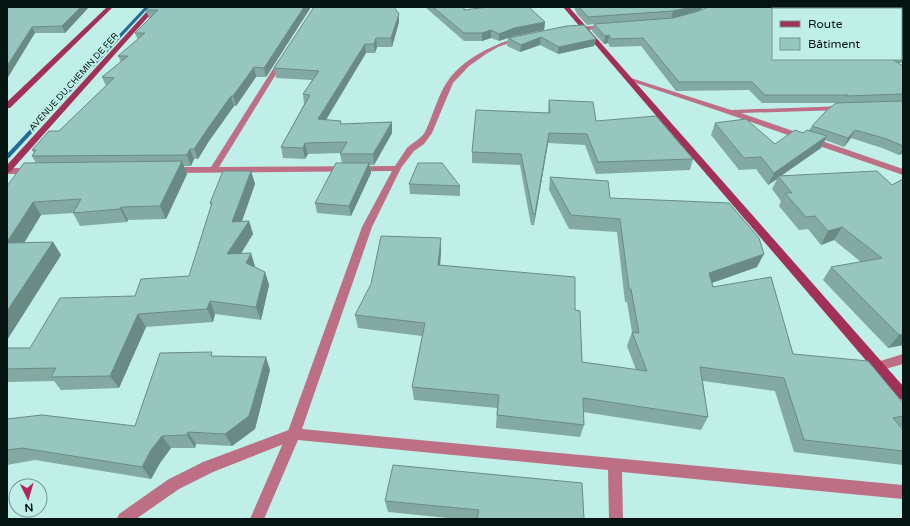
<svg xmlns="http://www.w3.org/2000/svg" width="910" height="526" font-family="'Varela Round',sans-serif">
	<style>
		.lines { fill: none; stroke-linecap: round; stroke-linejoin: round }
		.stream { fill: #246c98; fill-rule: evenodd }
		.lane { fill: #bd7085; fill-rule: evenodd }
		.street { fill: #bd7085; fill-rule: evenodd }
		.secondary { fill: #a23158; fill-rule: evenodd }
		.wall { fill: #82aaa3; fill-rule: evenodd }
		.shaded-wall { fill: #6a8b85 }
		.building { fill: #97c6be; stroke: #6a8b85 }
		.labels { text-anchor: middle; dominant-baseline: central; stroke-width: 4; stroke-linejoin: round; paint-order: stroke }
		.far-street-label { font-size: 9px; fill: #031411; stroke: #bfefe6 }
	</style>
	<rect width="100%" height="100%" fill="#bfefe6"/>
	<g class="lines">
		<path class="stream" d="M145,7H149L9,158L7,159V154Z"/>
		<path class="lane" d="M294,428L299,430L301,434L299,438L213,472L179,489L136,519H117L119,514L169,479L203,462Z"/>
		<path class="street" d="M607,25L609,26V28L575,31L572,29L575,27Z
			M518,37L523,38L498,47L486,54L469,66L453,83L432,133L424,144L414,151L401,168L372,227L302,429L903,485V499L622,472L623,519H609L608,470L298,440L264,519H250L287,434L362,227L392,171L173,173L169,170L173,167H211L278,61L281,59L284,61L219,167L395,166C399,160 403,154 407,148C413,142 420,140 425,132C433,116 437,97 447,82C462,59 493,45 518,37Z
			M627,78H631L731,110L845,106V110H842L741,113L903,169V175L725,113L627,80Z
			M7,168H31L35,171L31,174H7Z
			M903,354V364L878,371L874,369L872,366L874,363Z"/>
		<path class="secondary" d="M107,7H113L10,108H7V102Z
			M151,7H157L10,172L7,173V165Z
			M563,7H569L903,386V400L899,399Z"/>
	</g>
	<path class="wall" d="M7,7H89L65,33H35Z
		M311,7L266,77H256L236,106H234L209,141L198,159H194L191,166H183L187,174L166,219L128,220L127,222L80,226L73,213L41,215L24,243L53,242L61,255L7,340L36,163L32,156L34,153L32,150L59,131L106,86L102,77L121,62L118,56L138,40L135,33L149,19L146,10Z
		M425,7H464V10L545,22L544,30L514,36L499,41L491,38L482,41H464Z
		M574,7H705L697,12L903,7V63H898L903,66V153L899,155L882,148L851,138L844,147L825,140L821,148L781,176L892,185L903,179V345L888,348L823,280L831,267L861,262L834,240L821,245L808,229L799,230L779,206L781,201L772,189L777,179L768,185L756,169L739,170L711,135L715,123L775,144L809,130L812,126L837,103H762L749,90L676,91L641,46L610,47L608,43L604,44L592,31L594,24L587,25L577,14ZM901,9V59H773Z
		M399,22L392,47H377L375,53H366L325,120L341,121V124L392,122V133L374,165H370L371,173L351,216L317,213L315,203L342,163L340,154L341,153L308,154L305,159L283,158L281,147L304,104L303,94L312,80L276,78L274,68Z
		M567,26L596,39L594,46L558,54L540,45L520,52L507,46L508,38Z
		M549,100L596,121L693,159L690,170L596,174L585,145L548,143L534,225H531L520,165L472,163V152L548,113Z
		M251,171L255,184L242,221H249L253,234L241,254L255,266V267L265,272L269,285L261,320L215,314L213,322L146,327L119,388L61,390L54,381L7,382V348H30L135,296L189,276L211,206L210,203Z
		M550,177L610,198L757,267L712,283L713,287L793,354L903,403V425L901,427L903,430V465L794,452L775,391L703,381L708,417L701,430L583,412L584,425L580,437L496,428L497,408L414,400L412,387L422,336L358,328L355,315L441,252L440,265L575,310L582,362L636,370L627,346L632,332L627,302H625L617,232L569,229L549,190Z
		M409,184L460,186V196L410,194Z
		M214,356L270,370L255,429L232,446L196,444L195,448H171L160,463L151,479L35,460L7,465V419L135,426Z
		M385,501L584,519H458L388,512Z"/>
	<path class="shaded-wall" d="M81,7H89L65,33L62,26Z
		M304,7H311L266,77L264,68Z
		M691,7H705L695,13L671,19L673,11Z
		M399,14V22L392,47L391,38Z
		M545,22L544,30L514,36L499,41V34L514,28Z
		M32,27L35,33L7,79V66Z
		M491,30V38L482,41V33Z
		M609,35L608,43L604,44L605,36Z
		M541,37L540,45L520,52L521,45Z
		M376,38L377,47L375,53L374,44Z
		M596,39L594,46L558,54L559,47Z
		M365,44L366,53L320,130L318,119Z
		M254,67L256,77L236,106L233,96Z
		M231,96L234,106L209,141L198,159L194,149L206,131Z
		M392,122V133L374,165L373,154Z
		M855,130L851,138L844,147L848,138Z
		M549,133L548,143L534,225L535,214Z
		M827,136L821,148L779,177L778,176L777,179L768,185L774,173Z
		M305,143L308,154L305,159L303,148Z
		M190,149L194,159L191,166L187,155Z
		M903,149V153L899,155Z
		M182,161L187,174L166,219L160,206Z
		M369,163L371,173L351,216L349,206Z
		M251,171L255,184L237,235L232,222Z
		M33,202L41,215L16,256L7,244V242Z
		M121,207L128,220L127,222L120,209Z
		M249,221L253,234L232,267L227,254Z
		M842,227L834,240L821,245L828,231Z
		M441,238V252L439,279L438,265Z
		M53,242L61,255L7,340V311Z
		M251,253L255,266L250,276L246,263Z
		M764,254L757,267L703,286L709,273Z
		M265,272L269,285L261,320L256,307Z
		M210,301L215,314L213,322L207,309Z
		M138,314L146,327L119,388L110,376Z
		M903,334V345L888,348L899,335Z
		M266,357L270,370L255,429L232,446L225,434Z
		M188,432L196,444L195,448L187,435Z
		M162,436L171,448L160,463L151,479L142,467L151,450Z"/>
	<path class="building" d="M7,7H81L62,26L32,27L7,66Z
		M150,7H304L264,68L254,67L233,96H231L206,131L194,149H190L187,155L32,156L36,150H32L49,131H59L114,78L102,77L128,56H118L145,33H135L158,10H146Z
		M314,7H394L399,14L391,38H376L374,44H365L318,119L341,121L340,124L392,122L373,154H340L347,142L305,143L303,148L281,147L310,95L303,94L319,71L274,68Z
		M433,7H464V10L488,7H529L545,22L514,28L499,34L491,30L482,33H464Z
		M579,7H691L673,11L588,17Z
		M708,7H903V55H901V9H773V59H892L903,66V94L846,96L848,95H765L752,82H679L643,38L611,39L609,35L605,36L594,24L673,18L702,10Z
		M584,25L596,39L559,47L541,37L521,45L508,38L567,26Z
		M549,100L593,102L596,121L656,116L693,159L598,162L587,134L549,133L535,214H533L521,154L472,152L476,110L550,113Z
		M903,101V146L887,139L855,130L848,138L812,126L827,110L836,103Z
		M746,119L775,144L795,130L803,133L807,130L827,136L774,173L761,157L744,158L715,123Z
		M182,161L160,206L121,207L120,209L73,213L81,199L33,202L7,242V186L24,163Z
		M336,163H369L349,206L315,203Z
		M418,163H442L460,186L409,184Z
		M223,171H251L232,222L249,221L227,254L251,253L246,263L265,272L256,307L210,301L207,309L138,314L110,376L51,377L56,368L7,369V348H30L60,298L135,296L141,279L189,276L212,203H210Z
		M877,171L892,185L903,179V334L899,335L831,267L882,258L842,227L828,231L815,216L806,217L785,193H792L778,176Z
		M550,177L608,181L610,198L729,203L759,238L764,254L709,273L713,287L771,277L793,354L868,361L903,403V416L893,418L903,430V451L804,440L784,378L700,367L708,417L583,398L584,425L497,415L499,395L412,387L425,323L355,315L371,284L381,236L441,238L438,265L575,277V310L580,311L582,362L647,371L632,332L639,333L631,289H629L620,219L571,215Z
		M53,242L7,311V243Z
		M212,352L211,356L266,357L249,416L225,434L188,432L187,435L162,436L151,450L142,467L22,448L7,450V419L42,415L135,426L160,353Z
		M393,465L582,483L584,519H477L479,510L385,501Z"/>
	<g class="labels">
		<g class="far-street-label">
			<text transform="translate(74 82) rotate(-48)">AVENUE DU CHEMIN DE FER</text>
		</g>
	</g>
	<rect width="910" height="526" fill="none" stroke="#031411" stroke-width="16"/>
	<rect x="772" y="8" width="130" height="52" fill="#bfefe6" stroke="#749791"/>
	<rect x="780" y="21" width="20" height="6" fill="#a23158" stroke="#749791"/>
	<text x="808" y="28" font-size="12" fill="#031411">Route</text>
	<rect x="780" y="38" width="20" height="12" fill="#97c6be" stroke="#749791"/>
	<text x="808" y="48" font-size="12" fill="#031411">Bâtiment</text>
	<g transform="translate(28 498) rotate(175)"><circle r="19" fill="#bfefe6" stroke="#749791"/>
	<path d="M0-3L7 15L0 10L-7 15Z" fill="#b4275d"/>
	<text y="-6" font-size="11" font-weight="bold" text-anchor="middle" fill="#031411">N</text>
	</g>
</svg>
